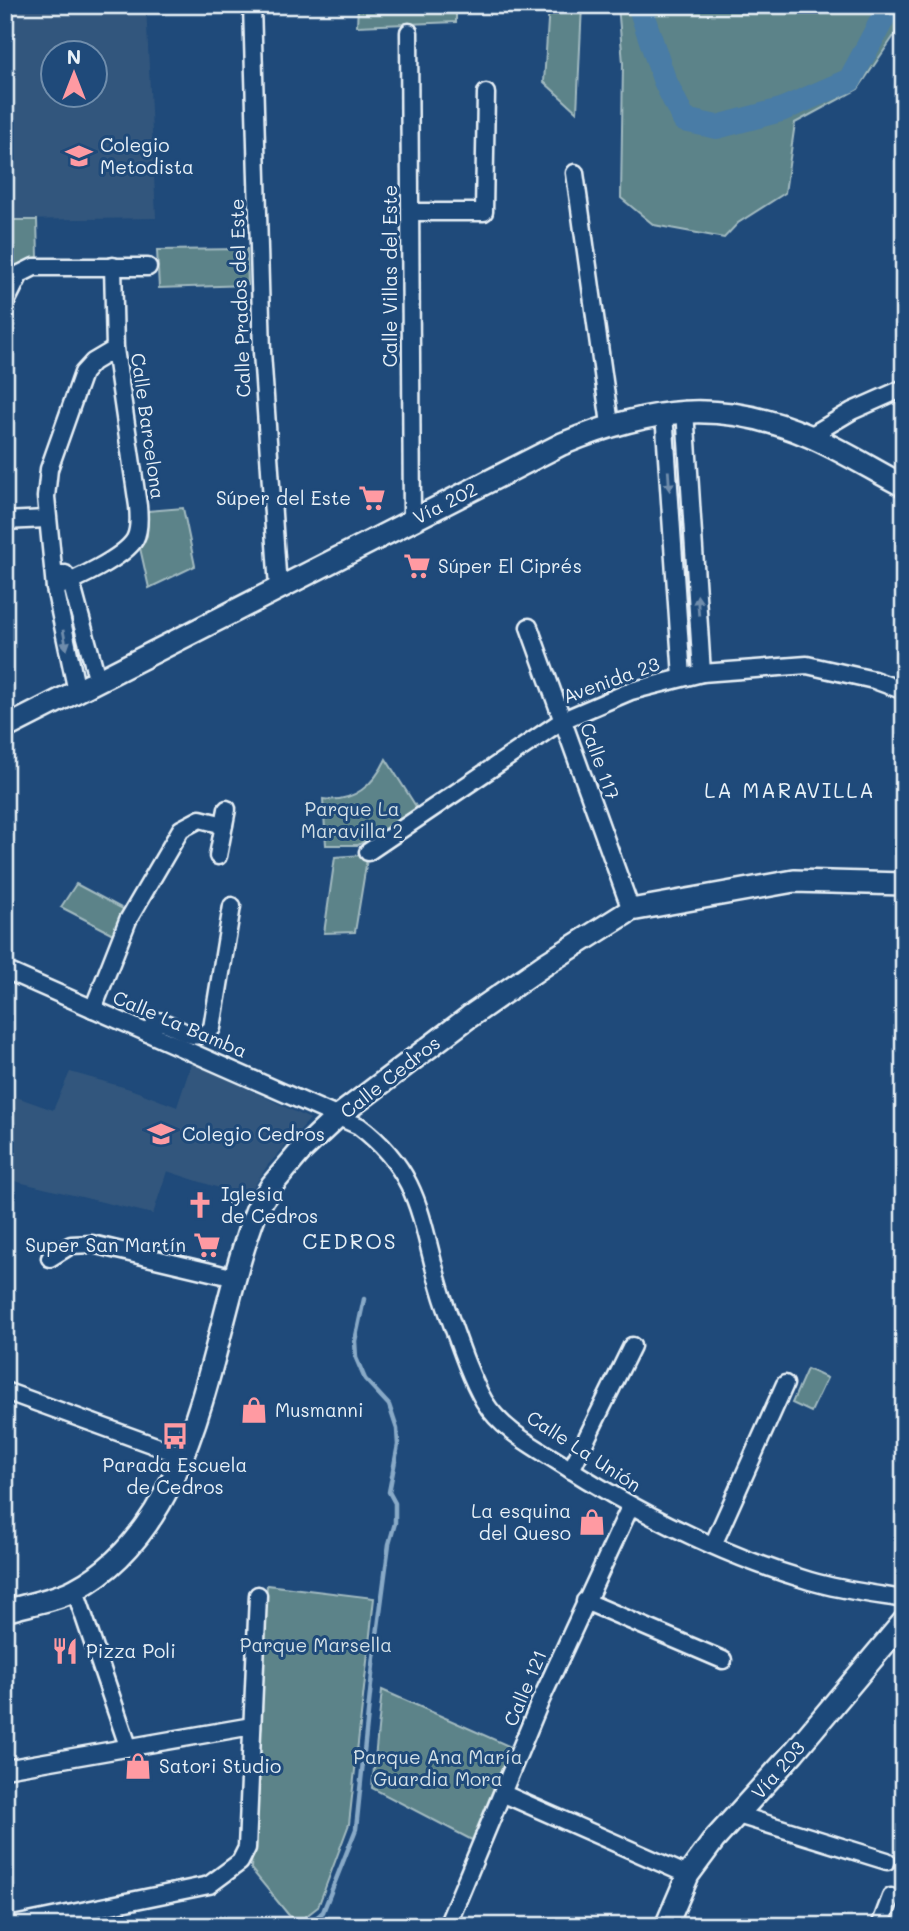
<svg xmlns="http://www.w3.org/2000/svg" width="909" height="1931" viewBox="0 0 909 1931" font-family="Mali,sans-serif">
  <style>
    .built { fill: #33577d; fill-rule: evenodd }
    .green { fill: #5b8389; stroke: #a2bac0; stroke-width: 2 }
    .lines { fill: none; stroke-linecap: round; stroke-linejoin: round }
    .stream { stroke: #89aac7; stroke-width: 4.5 }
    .river { stroke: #497ba6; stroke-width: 24 }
    .street-casing { stroke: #e8f1f8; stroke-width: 21 }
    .secondary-casing { stroke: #e8f1f8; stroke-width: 26 }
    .street { stroke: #1f4a7a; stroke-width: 16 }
    .secondary { stroke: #1f4a7a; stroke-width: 21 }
    .oneway { fill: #6f8dac }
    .labels { text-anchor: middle; stroke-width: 6; stroke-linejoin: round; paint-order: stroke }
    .poi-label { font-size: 19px; fill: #e8f1f8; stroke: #1f4a7a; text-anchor: start }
    .street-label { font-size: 19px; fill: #e8f1f8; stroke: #1f4a7a }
    .park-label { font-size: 19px; fill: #d3e0e7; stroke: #1f4a7a }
    .neighbourhood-label { font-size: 21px; letter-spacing: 2px; fill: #e8f1f8; stroke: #1f4a7a }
  </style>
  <rect width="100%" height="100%" fill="#1f4a7a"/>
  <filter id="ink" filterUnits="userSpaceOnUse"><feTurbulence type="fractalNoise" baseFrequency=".0143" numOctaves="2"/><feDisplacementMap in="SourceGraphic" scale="14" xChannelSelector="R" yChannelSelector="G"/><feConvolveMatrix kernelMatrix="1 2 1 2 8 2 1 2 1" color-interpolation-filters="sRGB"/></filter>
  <g filter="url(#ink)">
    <g class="built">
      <path d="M5,5H146L156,218L5,220ZM52,52H94V94H52Z"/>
      <path d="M192,1062L310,1119L267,1166L247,1197L167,1171L153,1214L10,1180L5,1195V1093L53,1110L70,1072L130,1089L177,1107Z"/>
    </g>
    <g class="green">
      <path d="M358,5H456V22L357,26Z"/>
      <path d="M549,5H582L577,112L544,82Z"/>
      <path d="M618,5H904V21L858,89L795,123L785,193L738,223L724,238L654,225L621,198L623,63Z"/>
      <path d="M5,220H37L38,257L17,267L5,278Z"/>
      <path d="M247,249L248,285L159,288L157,250Z"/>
      <path d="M183,508L195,566L149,588L140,548L147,536L148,511Z"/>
      <path d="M386,759L417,808L358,845H326L323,799C353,803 374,785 386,759Z"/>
      <path d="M363,855L367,859L355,932L324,933L335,857Z"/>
      <path d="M76,884L125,910L115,935L61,907Z"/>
      <path d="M807,1369L827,1378L811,1412L792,1403Z"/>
      <path d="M267,1585L374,1598L349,1824L318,1907L296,1924L251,1869Z"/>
      <path d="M382,1690L511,1747L472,1840L372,1788Z"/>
    </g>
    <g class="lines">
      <path class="stream" d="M307,1926L323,1912L356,1829L373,1665L389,1544L395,1523V1503L389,1492L398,1445L397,1429L389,1405L365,1379L356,1358L355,1341L364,1299"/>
      <path class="river" d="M639,5L664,79L684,120L717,127L781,110L850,80L890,5"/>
      <defs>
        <g id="street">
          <path d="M252,5L262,352L278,588"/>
          <path d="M409,32L412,520"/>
          <path d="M575,173L610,424"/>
          <path d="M411,212H484L486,93"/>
          <path d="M5,304L20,274L34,267H148"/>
          <path d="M685,410L702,673"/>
          <path d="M664,413L682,677"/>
          <path d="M810,436L852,411L904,388"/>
          <path d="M5,521L46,519"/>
          <path d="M65,574L71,582L98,682"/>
          <path d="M55,588C75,580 124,558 135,539C140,529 139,516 138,506L115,349L113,266"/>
          <path d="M529,627L631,910"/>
          <path d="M77,692L55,588L46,497L49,469L83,373L93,362L115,349"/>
          <path d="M368,852L563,720L631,691L702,673L807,665L874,680L904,691"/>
          <path d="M218,856L227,809"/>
          <path d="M5,970L359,1126C428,1178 420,1234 446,1307C457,1337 468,1373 484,1401C500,1428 531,1445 557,1461C635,1511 720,1555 810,1581C840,1590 873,1594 904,1599"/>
          <path d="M93,1009L128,920L181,829L200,819L224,825"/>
          <path d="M148,1033L157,1021C176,1022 193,1048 212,1028L232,906"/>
          <path d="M50,1258L71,1245L92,1244L236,1278"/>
          <path d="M5,1391L181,1455"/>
          <path d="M571,1470L632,1346"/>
          <path d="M713,1545L785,1384"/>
          <path d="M75,1590L128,1746"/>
          <path d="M585,1601L723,1660"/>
          <path d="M5,1769L252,1726"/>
          <path d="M504,1794L688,1875"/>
          <path d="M738,1815L887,1861"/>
          <path d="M9,1926L209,1885L240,1862L247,1848L258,1595"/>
          <path d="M447,1926L540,1702L630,1507"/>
          <path d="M880,1926L891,1897"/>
        </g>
        <g id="secondary">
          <path d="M5,728L562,444C649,408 720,398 809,436C842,450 873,470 904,486"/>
          <path d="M5,1611C28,1604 56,1600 76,1589C202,1522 210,1328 257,1209L272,1185L299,1153L337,1117L469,1017L547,963L631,910L794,881L904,884"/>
          <path d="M666,1926L688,1875L714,1840L793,1753L904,1621"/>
        </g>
      </defs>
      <use href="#street" class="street-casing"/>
      <use href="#secondary" class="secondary-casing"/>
      <use href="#street" class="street"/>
      <use href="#secondary" class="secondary"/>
    </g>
    <defs><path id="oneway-solid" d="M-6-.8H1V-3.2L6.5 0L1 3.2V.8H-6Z" transform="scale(1.75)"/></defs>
    <g class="oneway">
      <use href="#oneway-solid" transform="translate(669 481) rotate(86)"/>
      <use href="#oneway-solid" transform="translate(698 605) rotate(-94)"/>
      <use href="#oneway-solid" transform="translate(65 640) rotate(79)"/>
    </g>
  </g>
  <defs>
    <symbol id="school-bare" viewBox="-9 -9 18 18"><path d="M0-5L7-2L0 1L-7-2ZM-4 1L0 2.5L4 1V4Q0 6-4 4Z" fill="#ff9aa2" stroke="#1f4a7a" stroke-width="2.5" paint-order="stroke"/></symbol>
    <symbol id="supermarket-bare" viewBox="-9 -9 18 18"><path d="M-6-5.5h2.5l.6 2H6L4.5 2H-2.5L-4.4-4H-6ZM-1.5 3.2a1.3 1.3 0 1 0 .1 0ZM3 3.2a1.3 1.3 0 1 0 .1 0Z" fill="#ff9aa2" stroke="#1f4a7a" stroke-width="2.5" paint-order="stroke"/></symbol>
    <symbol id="church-bare" viewBox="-9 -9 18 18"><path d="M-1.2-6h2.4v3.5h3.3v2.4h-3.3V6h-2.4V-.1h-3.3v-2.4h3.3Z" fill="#ff9aa2" stroke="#1f4a7a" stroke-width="2.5" paint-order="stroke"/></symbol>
    <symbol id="shop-bare" viewBox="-9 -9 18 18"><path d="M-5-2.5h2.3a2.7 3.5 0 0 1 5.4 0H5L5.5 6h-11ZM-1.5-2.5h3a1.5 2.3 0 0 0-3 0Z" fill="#ff9aa2" stroke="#1f4a7a" stroke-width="2.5" paint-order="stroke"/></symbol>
    <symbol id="bus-bare" viewBox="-9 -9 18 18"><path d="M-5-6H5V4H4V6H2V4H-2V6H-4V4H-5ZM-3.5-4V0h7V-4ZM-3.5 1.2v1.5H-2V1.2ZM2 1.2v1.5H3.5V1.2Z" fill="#ff9aa2" stroke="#1f4a7a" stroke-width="2.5" paint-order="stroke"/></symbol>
    <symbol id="restaurant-bare" viewBox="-9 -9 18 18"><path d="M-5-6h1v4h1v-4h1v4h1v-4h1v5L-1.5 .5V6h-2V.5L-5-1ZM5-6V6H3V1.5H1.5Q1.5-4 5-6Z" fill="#ff9aa2" stroke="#1f4a7a" stroke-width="2.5" paint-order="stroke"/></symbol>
  </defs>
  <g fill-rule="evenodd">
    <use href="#school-bare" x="60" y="137" width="38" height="38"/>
    <use href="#supermarket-bare" x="353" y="479" width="38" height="38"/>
    <use href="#supermarket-bare" x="398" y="547" width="38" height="38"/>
    <use href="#school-bare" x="142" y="1115" width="38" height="38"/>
    <use href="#church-bare" x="181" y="1186" width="38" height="38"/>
    <use href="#supermarket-bare" x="188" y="1226" width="38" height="38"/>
    <use href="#shop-bare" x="235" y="1391" width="38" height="38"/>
    <use href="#bus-bare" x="156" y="1417" width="38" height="38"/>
    <use href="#shop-bare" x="573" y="1503" width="38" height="38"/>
    <use href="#restaurant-bare" x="46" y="1632" width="38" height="38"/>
    <use href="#shop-bare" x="119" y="1747" width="38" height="38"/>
  </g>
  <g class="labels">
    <g class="poi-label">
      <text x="100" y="152">Colegio<tspan x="100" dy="22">Metodista</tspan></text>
      <text x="351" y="505" text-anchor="end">Súper del Este</text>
      <text x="438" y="573">Súper El Ciprés</text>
      <text x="182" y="1141">Colegio Cedros</text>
      <text x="221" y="1201">Iglesia<tspan x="221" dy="22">de Cedros</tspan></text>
      <text x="186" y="1252" text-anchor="end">Super San Martín</text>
      <text x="275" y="1417">Musmanni</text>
      <text x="175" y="1472" text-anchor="middle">Parada Escuela<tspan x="175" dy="22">de Cedros</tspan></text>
      <text x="571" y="1518" text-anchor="end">La esquina<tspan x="571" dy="22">del Queso</tspan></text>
      <text x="86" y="1658">Pizza Poli</text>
      <text x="159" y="1773">Satori Studio</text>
    </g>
    <g class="street-label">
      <text transform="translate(390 276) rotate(-90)" y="7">Calle Villas del Este</text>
      <text transform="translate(240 298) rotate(-92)" y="7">Calle Prados del Este</text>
      <text transform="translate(148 426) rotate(82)" y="7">Calle Barcelona</text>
      <text transform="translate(445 503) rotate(-27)" y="7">Vía 202</text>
      <text transform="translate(611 680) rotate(-20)" y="7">Avenida 23</text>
      <text transform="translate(600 761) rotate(70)" y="7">Calle 117</text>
      <text transform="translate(180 1024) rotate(23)" y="7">Calle La Bamba</text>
      <text transform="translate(390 1077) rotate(-38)" y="7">Calle Cedros</text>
      <text transform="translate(584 1451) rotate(33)" y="7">Calle La Unión</text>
      <text transform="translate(525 1688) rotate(-67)" y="7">Calle 121</text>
      <text transform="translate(778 1770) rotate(-49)" y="7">Vía 203</text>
    </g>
    <g class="park-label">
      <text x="352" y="816">Parque La<tspan x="352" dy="22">Maravilla 2</tspan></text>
      <text x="316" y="1652">Parque Marsella</text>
      <text x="438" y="1764">Parque Ana María<tspan x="438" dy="22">Guardia Mora</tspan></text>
    </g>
    <g class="neighbourhood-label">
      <text x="790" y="798">LA MARAVILLA</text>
      <text x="350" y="1249">CEDROS</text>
    </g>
  </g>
  <rect width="909" height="1931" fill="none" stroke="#1f4a7a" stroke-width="28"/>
  <rect x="14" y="14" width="881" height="1903" fill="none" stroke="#e8f1f8" stroke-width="2.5" filter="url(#ink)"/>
  <g transform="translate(74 74)"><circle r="33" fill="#1f4a7a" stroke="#6f8dac" stroke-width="2"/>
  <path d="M0-5L12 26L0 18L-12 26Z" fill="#ff9aa2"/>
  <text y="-10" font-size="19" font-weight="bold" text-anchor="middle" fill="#e8f1f8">N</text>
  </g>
</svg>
